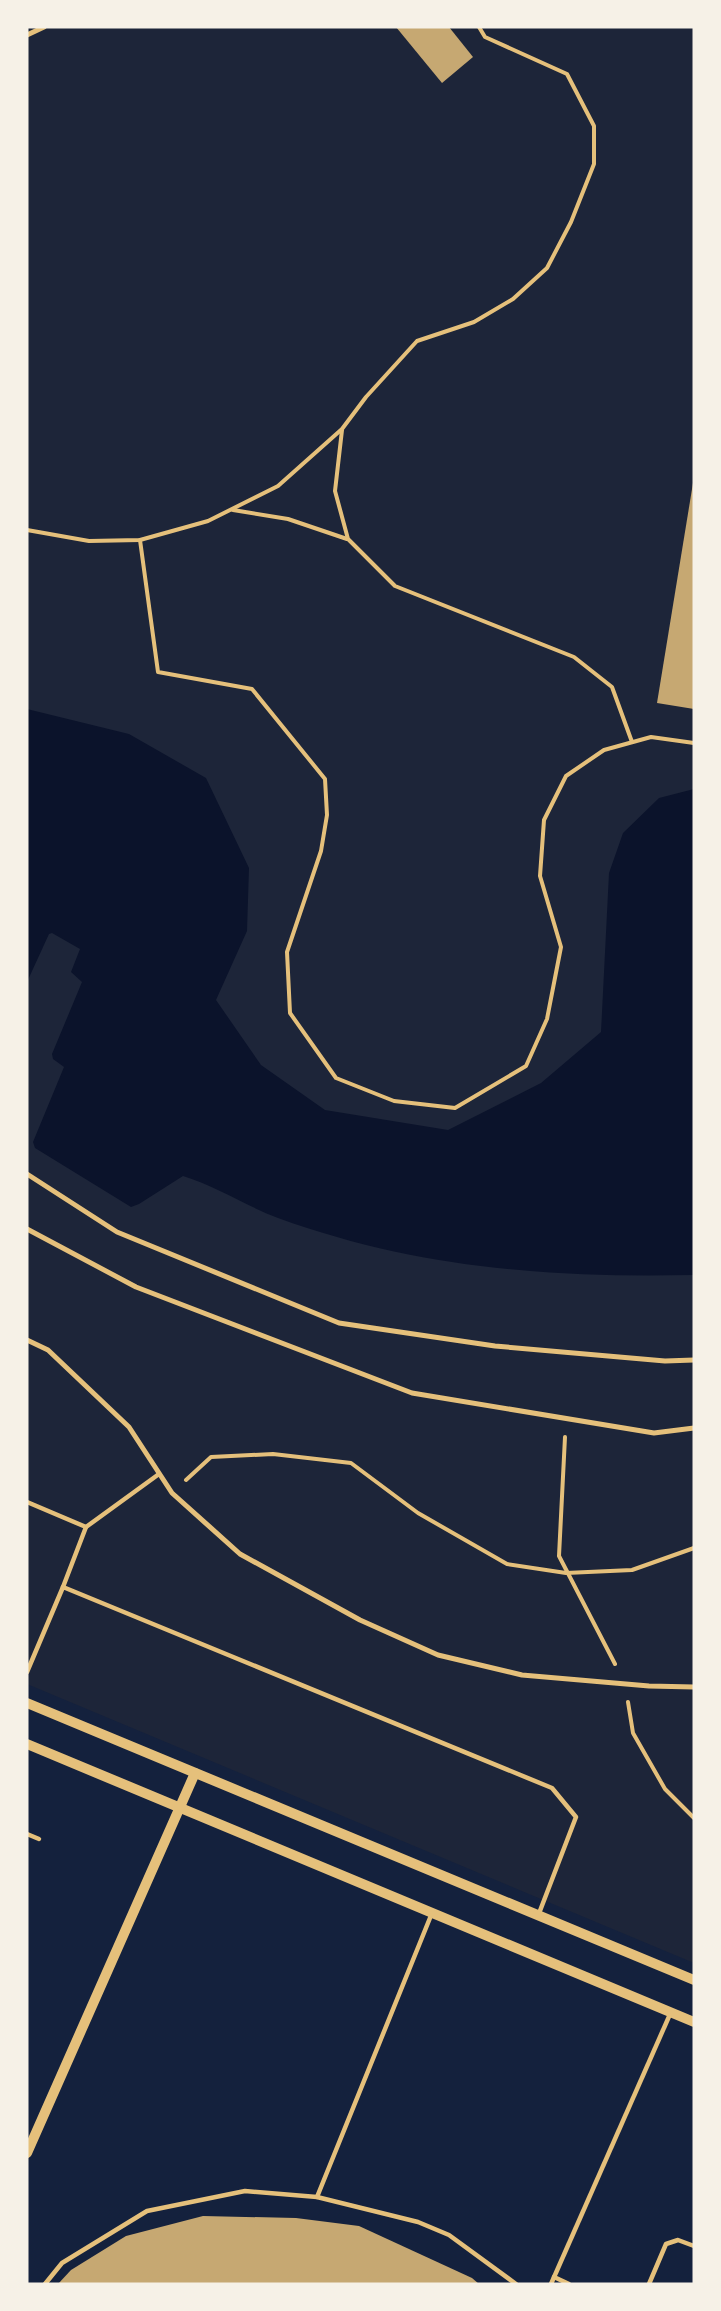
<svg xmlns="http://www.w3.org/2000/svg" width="721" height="2311" viewBox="0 0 721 2311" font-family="'Fira Sans Condensed',sans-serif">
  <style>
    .green { fill: #1d2539 }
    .water { fill: #0b132b }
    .building { fill: #c6a872 }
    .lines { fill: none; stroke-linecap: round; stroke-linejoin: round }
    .path { stroke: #e5c07b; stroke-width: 4 }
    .service { stroke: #e5c07b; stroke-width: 4.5 }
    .pedestrian { stroke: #e5c07b; stroke-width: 5 }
    .tertiary { stroke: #e5c07b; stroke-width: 10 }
  </style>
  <rect width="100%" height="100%" fill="#14213d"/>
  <path class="green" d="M27,27H694V1963L27,1684Z"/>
  <path class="water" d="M27,709L129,734L206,778L249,868L247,931L216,1000L261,1065L325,1110L448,1130L541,1083L601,1032L609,873L623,833L659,798L694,789V1275C549,1278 416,1268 278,1218C246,1206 216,1186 183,1176L139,1204L131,1207L35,1148L33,1142L64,1067L53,1059L52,1054L82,982L71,972L80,949L52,933L49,934L27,982Z"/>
  <g class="building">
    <path d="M396,27H449L473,57L442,83Z"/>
    <path d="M693,483H694V709L657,703Z"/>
    <path d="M203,2216L296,2218L359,2226L472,2278L479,2284H58L71,2270L126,2236Z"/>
  </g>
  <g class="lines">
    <g class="path">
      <path d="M342,430L335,491L348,539L395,586L574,657L612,687L632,742"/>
      <path d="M233,510L288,519L347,539"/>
      <path d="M27,530L89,541L140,540L208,521L278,486L342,429L366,397L417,341L474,322L513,299L547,268L571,222L594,164V126L567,74L485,37L479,27"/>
      <path d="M140,540L158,672L252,689L325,779L327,815L321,851L287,952L290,1013L336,1078L394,1101L455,1108L526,1066L547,1019L561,947L540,876L544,820L566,776L604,750L651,737L694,743"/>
      <path d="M565,1437L559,1556L615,1664"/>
      <path d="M186,1480L211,1457L273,1454L351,1463L418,1513L507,1564L566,1573L632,1570L694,1548"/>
      <path d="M628,1702L633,1733L665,1789L694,1818"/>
    </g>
    <g class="service">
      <path d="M27,1502L86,1527L63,1587"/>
      <path d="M86,1527L159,1474"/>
      <path d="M27,1672L63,1587L552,1788L576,1817L538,1916"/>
      <path d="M27,1834L39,1839"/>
      <path d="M317,2197L432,1913"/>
      <path d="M554,2277L569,2284"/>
      <path d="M45,2284L62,2263L147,2211L245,2191L317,2197L418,2222L449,2235L516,2284"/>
      <path d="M551,2284L671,2012"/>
      <path d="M649,2284L666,2244L678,2240L694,2246"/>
    </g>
    <g class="pedestrian">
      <path d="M27,35L44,27"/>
      <path d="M27,1174L117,1232L339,1323L495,1346L665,1361L694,1360"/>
      <path d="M27,1229L136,1287L412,1393L654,1433L694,1428"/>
      <path d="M27,1340L48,1350L129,1427L172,1493L240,1554L360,1620L438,1655L522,1675L649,1686L694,1687"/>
    </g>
    <g class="tertiary">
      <path d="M27,1703L694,1980"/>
      <path d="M27,1744L694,2022"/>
      <path d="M27,2153L195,1773"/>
    </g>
  </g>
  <rect width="721" height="2311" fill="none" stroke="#f6f1e7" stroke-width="57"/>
</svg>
